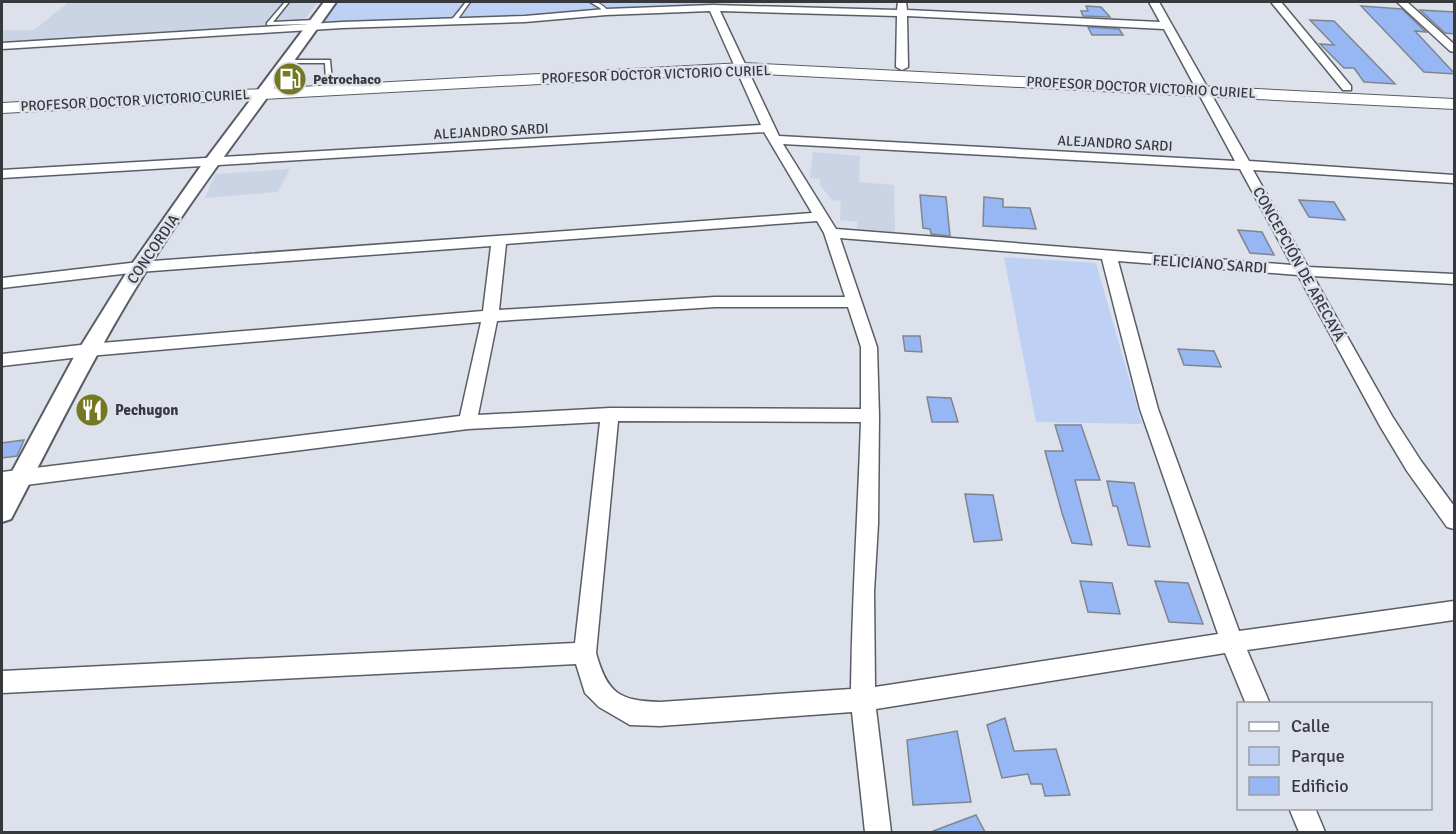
<svg xmlns="http://www.w3.org/2000/svg" width="1456" height="834" viewBox="0 0 1456 834" font-family="Signika,sans-serif">
  <style>
    .built { fill: #cbd4e4 }
    .green { fill: #bed1f4 }
    .building { fill: #96b7f4; stroke: #80858d; stroke-width: 1.5 }
    .lines { fill: none; stroke-linecap: round; stroke-linejoin: round }
    .service-casing { stroke: #595e66; stroke-width: 3 }
    .minor-casing { stroke: #595e66; stroke-width: 3 }
    .tertiary-casing { stroke: #595e66; stroke-width: 4 }
    .secondary-casing { stroke: #595e66; stroke-width: 2 }
    .service { fill: #fff; fill-rule: evenodd }
    .minor { fill: #fff; fill-rule: evenodd }
    .tertiary { fill: #fff; fill-rule: evenodd }
    .secondary { fill: #fff; fill-rule: evenodd }
    .labels { text-anchor: middle; stroke-width: 5; stroke-linejoin: round; paint-order: stroke }
    .far-street-label { font-size: 14px; fill: #36383c; stroke: #dce1eb }
    .far-poi-label { font-size: 14px; font-weight: bold; fill: #36383c; stroke: #dce1eb; text-anchor: start }
    .street-label { font-size: 15px; fill: #36383c; stroke: #dce1eb }
    .poi-label { font-size: 15px; font-weight: bold; fill: #36383c; stroke: #dce1eb; text-anchor: start }
  </style>
  <rect width="100%" height="100%" fill="#dce1eb"/>
  <g class="built">
    <path d="M69,2H318L297,29L2,44V30H34Z"/>
    <path d="M813,152L860,156L859,182L894,185L895,232L857,229V222L840,220L841,201L832,200L820,185V179L810,178Z"/>
    <path d="M290,169L278,192L205,198L215,174Z"/>
  </g>
  <g class="green">
    <path d="M335,2H717L714,8L310,29Z"/>
    <path d="M1004,257L1096,263L1142,424L1036,422Z"/>
  </g>
  <g class="building">
    <path d="M1086,6L1101,7L1110,17L1083,16L1081,11H1088Z"/>
    <path d="M1361,6L1402,9L1426,32L1415,31L1455,74L1424,72Z"/>
    <path d="M1420,10L1455,12V34L1445,33Z"/>
    <path d="M1310,20L1334,21L1395,84L1364,82L1354,68H1344L1320,44L1334,45Z"/>
    <path d="M1088,27L1119,29L1123,35H1092Z"/>
    <path d="M920,195L946,197L950,236L931,234L930,229L923,228Z"/>
    <path d="M984,197L1003,199V207L1030,208L1036,229L983,226Z"/>
    <path d="M1299,200L1334,202L1345,220L1309,217Z"/>
    <path d="M1238,230L1262,232L1274,255L1250,253Z"/>
    <path d="M903,336H920L922,352L905,351Z"/>
    <path d="M1178,349L1214,351L1221,367L1184,365Z"/>
    <path d="M927,397L951,398L958,422H932Z"/>
    <path d="M1055,425H1081L1100,480H1075L1092,545L1072,543L1062,513L1045,451H1063Z"/>
    <path d="M24,440L17,456L2,458V443Z"/>
    <path d="M1107,481L1134,483L1150,547L1128,545L1117,506H1113Z"/>
    <path d="M965,494L993,495L1002,540L974,542Z"/>
    <path d="M1080,581L1112,583L1120,614L1088,612Z"/>
    <path d="M1155,581L1188,583L1203,624L1169,622Z"/>
    <path d="M1005,718L1014,751L1056,749L1070,795L1045,796L1042,784H1031L1028,774L1002,778L987,725Z"/>
    <path d="M957,731L971,802L913,805L907,740Z"/>
    <path d="M976,815L985,832H933V831Z"/>
  </g>
  <g class="lines">
    <defs>
      <g id="service">
        <path d="M285,2H289L273,22L315,20L318,22L315,24L267,25V23Z"/>
        <path d="M466,2H470L455,23H451L450,22Z"/>
        <path d="M590,2C598,1 604,6 609,12L604,13L600,8Z"/>
        <path d="M284,60H330L332,82L329,84L326,82L325,63H286L284,62Z"/>
      </g>
      <g id="minor">
        <path d="M898,2H906L907,10L1160,22L1149,2H1159L1249,161L1454,175V183L1253,170L1308,267L1454,274V284L1313,276L1392,416L1421,461L1454,506V529L1447,527L1407,471L1380,426L1298,275L1118,261L1158,409L1239,631L1454,601V620L1247,650L1270,704H1246L1225,653L876,709L891,832H865L852,712L660,726L630,725L599,707L585,693L576,664L2,693V671L575,643L600,422L468,429L2,488V472L460,416L481,322L89,356L2,366V354L89,344L483,311L491,246L139,272L2,288V278L139,262L812,213L764,132L2,178V170L761,125L710,11L606,15L525,22L342,28L2,49V43L342,22L525,16L606,9L713,5L897,10ZM720,11L897,16L896,67L902,70L908,67L907,16L1164,29L1235,161L779,136ZM783,144L1240,169L1292,265L836,229ZM817,221L824,233L845,297H715L499,310L506,244ZM840,238L1102,259L1140,409L1218,634L875,687L874,592L878,524L879,416L877,347ZM715,307H848L861,347V409L610,408L478,415L497,321ZM618,421L861,422C858,512 852,600 851,689L660,702C619,701 607,693 596,653Z"/>
        <path d="M1271,2H1281L1351,86V90H1343Z"/>
        <path d="M1397,2H1407L1454,44V52L1450,51Z"/>
        <path d="M1289,808H1315L1325,832H1299Z"/>
      </g>
      <path id="tertiary" d="M324,2H336C274,91 206,176 148,268C97,349 55,435 11,519L2,522V490L74,357L130,267L203,163Z"/>
      <path id="secondary" d="M743,63L1454,99V109L743,73L2,113V103Z"/>
    </defs>
    <use href="#service" class="service-casing"/>
    <use href="#minor" class="minor-casing"/>
    <use href="#tertiary" class="tertiary-casing"/>
    <use href="#secondary" class="secondary-casing"/>
    <use href="#service" class="service"/>
    <use href="#minor" class="minor"/>
    <use href="#tertiary" class="tertiary"/>
    <use href="#secondary" class="secondary"/>
  </g>
  <defs>
    <symbol id="fuel-disc" viewBox="-11 -11 22 22"><circle r="9.5" fill="#747921" stroke="#dce1eb"/><path d="M-5.5-6h7V0h2V4h1.3V-2.5L3-4.5l.8-.8L6-3V5H2.5V1h-1V6h-7ZM-4.2-4.7v3.2H.2V-4.7Z" fill="#fff"/></symbol>
    <symbol id="restaurant-disc" viewBox="-11 -11 22 22"><circle r="9.5" fill="#747921" stroke="#dce1eb"/><path d="M-5-6h1v4h1v-4h1v4h1v-4h1v5L-1.5 .5V6h-2V.5L-5-1ZM5-6V6H3V1.5H1.5Q1.5-4 5-6Z" fill="#fff"/></symbol>
  </defs>
  <g fill-rule="evenodd">
    <use href="#fuel-disc" x="271" y="60" width="38" height="38"/>
    <use href="#restaurant-disc" x="73" y="391" width="38" height="38"/>
  </g>
  <g class="labels">
    <g class="far-street-label">
      <text transform="translate(656 74) rotate(-2)" y="5">PROFESOR DOCTOR VICTORIO CURIEL</text>
      <text transform="translate(1141 87) rotate(3)" y="5">PROFESOR DOCTOR VICTORIO CURIEL</text>
      <text transform="translate(135 100) rotate(-3)" y="5">PROFESOR DOCTOR VICTORIO CURIEL</text>
      <text transform="translate(491 131) rotate(-3)" y="5">ALEJANDRO SARDI</text>
      <text transform="translate(1115 143) rotate(3)" y="5">ALEJANDRO SARDI</text>
    </g>
    <g class="far-poi-label">
      <text x="313" y="84">Petrochaco</text>
    </g>
    <g class="street-label">
      <text transform="translate(153 249) rotate(-56)" y="5">CONCORDIA</text>
      <text transform="translate(1210 264) rotate(4)" y="5">FELICIANO SARDI</text>
      <text transform="translate(1299 264) rotate(61)" y="5">CONCEPCIÓN DE ARECAYÁ</text>
    </g>
    <g class="poi-label">
      <text x="115" y="415">Pechugon</text>
    </g>
  </g>
  <rect width="1456" height="834" fill="none" stroke="#36383c" stroke-width="6"/>
  <rect x="1237" y="702" width="195" height="108" fill="#dce1eb" stroke="#9a9da5" stroke-width="1.5"/>
  <rect x="1249" y="722" width="30" height="9" fill="#ffffff" stroke="#9a9da5" stroke-width="1.5"/>
  <text x="1291" y="732" font-size="18" fill="#36383c">Calle</text>
  <rect x="1249" y="747" width="30" height="18" fill="#bed1f4" stroke="#9a9da5" stroke-width="1.5"/>
  <text x="1291" y="762" font-size="18" fill="#36383c">Parque</text>
  <rect x="1249" y="777" width="30" height="18" fill="#96b7f4" stroke="#9a9da5" stroke-width="1.5"/>
  <text x="1291" y="792" font-size="18" fill="#36383c">Edificio</text>
</svg>
